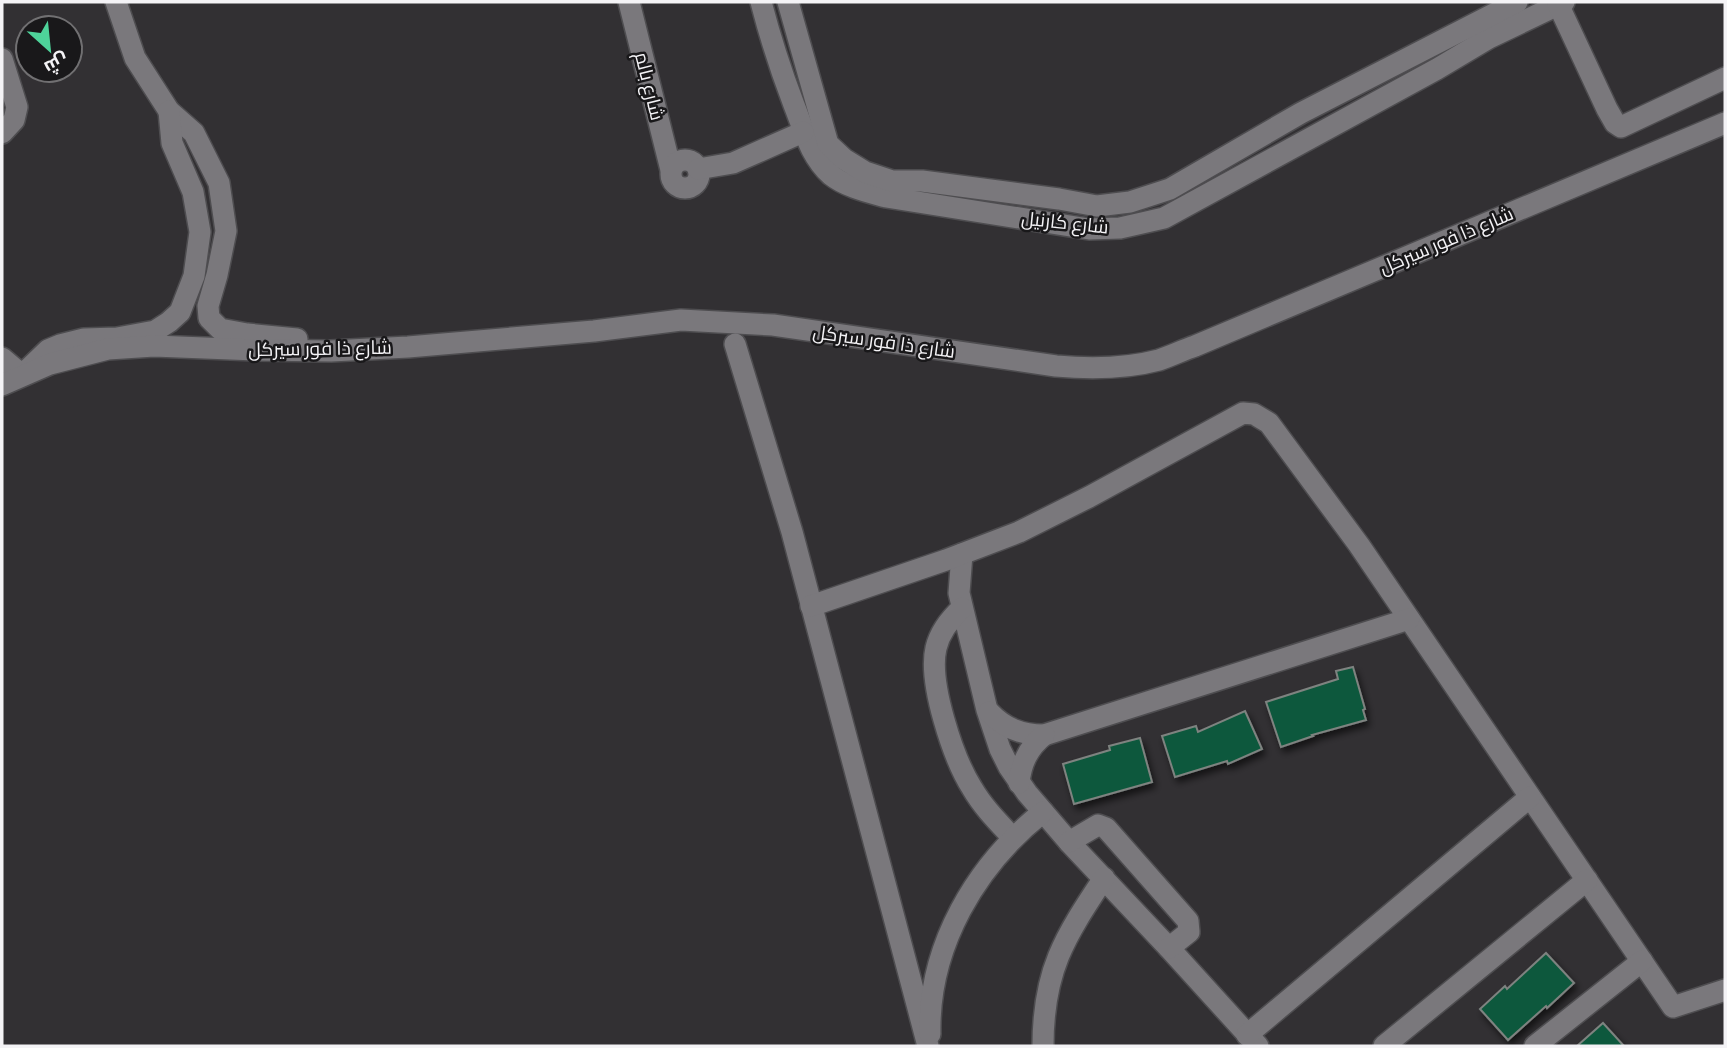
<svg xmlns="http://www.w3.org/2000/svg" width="1727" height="1048" viewBox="0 0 1727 1048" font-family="Cabin,Cairo,sans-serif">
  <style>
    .building { fill: #0e593c; stroke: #7e8380; stroke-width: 2; filter: url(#shadow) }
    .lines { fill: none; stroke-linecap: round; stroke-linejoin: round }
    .minor-casing { stroke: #4e4d50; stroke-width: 24 }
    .minor { stroke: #7a787c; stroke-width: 21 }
    .labels { text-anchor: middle; stroke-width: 5; stroke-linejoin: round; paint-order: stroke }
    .street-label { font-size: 19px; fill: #f4f3f6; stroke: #19181a }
  </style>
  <defs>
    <filter id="shadow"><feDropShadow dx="3" dy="5" stdDeviation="3.5" flood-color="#0009"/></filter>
  </defs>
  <rect width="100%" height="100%" fill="#323033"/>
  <g class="building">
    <path d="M1353,667L1365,709L1363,710L1366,720L1312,735L1313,736L1281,747L1266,702L1338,679L1336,671Z"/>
    <path d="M1245,711L1262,749L1228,764L1227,761L1175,777L1162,736L1196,726L1198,732Z"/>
    <path d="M1140,738L1152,782L1074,804L1063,764L1110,750L1109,746Z"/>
    <path d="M1546,953L1574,983L1547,1008L1546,1006L1508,1040L1480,1009L1505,986L1507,989Z"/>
    <path d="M1603,1023L1624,1046H1577Z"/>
  </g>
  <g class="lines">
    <defs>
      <g id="minor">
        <path d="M116,2L135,58L169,111L194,133L219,183L226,231L217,275L208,306L209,318L220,329L247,334L297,339"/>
        <path d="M629,2L671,170"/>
        <path d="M761,2C770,37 781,71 794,105C804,130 810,156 831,175C846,187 868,192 886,197L1089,229L1120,228L1164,218L1437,69L1489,38L1564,2"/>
        <path d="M788,2L828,144L844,159L865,172L892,181H922L1059,199L1097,206L1130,202L1170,189L1301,113L1517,2"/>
        <path d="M1558,4L1607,109L1615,123L1621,127L1725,78"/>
        <path d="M2,59L17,107L14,120L2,133"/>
        <circle cx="685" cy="174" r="14"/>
        <path d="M698,169L733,163L803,132"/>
        <path d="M735,344L792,532L928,1046"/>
        <path d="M2,358L22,375L48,350L60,345L84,339L117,338L155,331L169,322L180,312L194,276L200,232L193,192L172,143L169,111"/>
        <path d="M2,385L50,364L108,349L154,346L256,350L331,351L408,347L594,331L681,320L773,325L1056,366C1090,369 1125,369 1159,360C1171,356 1183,350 1195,346L1725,123"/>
        <path d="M962,554L959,593L987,710L1000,749L1009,767L1027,793L1069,842L1169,948L1258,1046"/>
        <path d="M811,606L946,560L1019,532L1089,497L1243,413L1254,414L1269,423L1359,545L1673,1007L1725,990"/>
        <path d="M962,608C950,619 940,631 936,648C928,682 953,758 972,788C983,807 998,822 1013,838"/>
        <path d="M989,712C1004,728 1021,735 1044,735L1409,619"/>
        <path d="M1019,783C1021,763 1028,748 1044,735"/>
        <path d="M1069,842L1098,825L1106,828L1188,921L1189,932L1169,948"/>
        <path d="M930,1034C928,946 976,865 1043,812"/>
        <path d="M1247,1035L1530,797"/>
        <path d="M1043,1046C1043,971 1064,938 1104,878"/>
        <path d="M1384,1046L1587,880"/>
        <path d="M1535,1046L1642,961"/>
      </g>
    </defs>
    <use href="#minor" class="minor-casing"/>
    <use href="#minor" class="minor"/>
  </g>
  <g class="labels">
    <g class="street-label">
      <text transform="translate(650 86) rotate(76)" y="7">شارع بالم</text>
      <text transform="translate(1065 222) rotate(6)" y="7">شارع كارنيل</text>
      <text transform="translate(1446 240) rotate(-23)" y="7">شارع ذا فور سيركل</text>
      <text transform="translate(884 341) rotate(8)" y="7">شارع ذا فور سيركل</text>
      <text transform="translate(320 348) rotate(-1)" y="7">شارع ذا فور سيركل</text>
    </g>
  </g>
  <rect width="1727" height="1048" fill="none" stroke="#f4f3f6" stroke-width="7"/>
  <g transform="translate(49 49) rotate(153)"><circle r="33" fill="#19181a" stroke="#717072" stroke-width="2"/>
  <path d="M0-5L12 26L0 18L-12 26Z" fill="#4ed39a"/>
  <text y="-10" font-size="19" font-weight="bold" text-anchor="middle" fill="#f4f3f6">ش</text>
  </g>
</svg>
